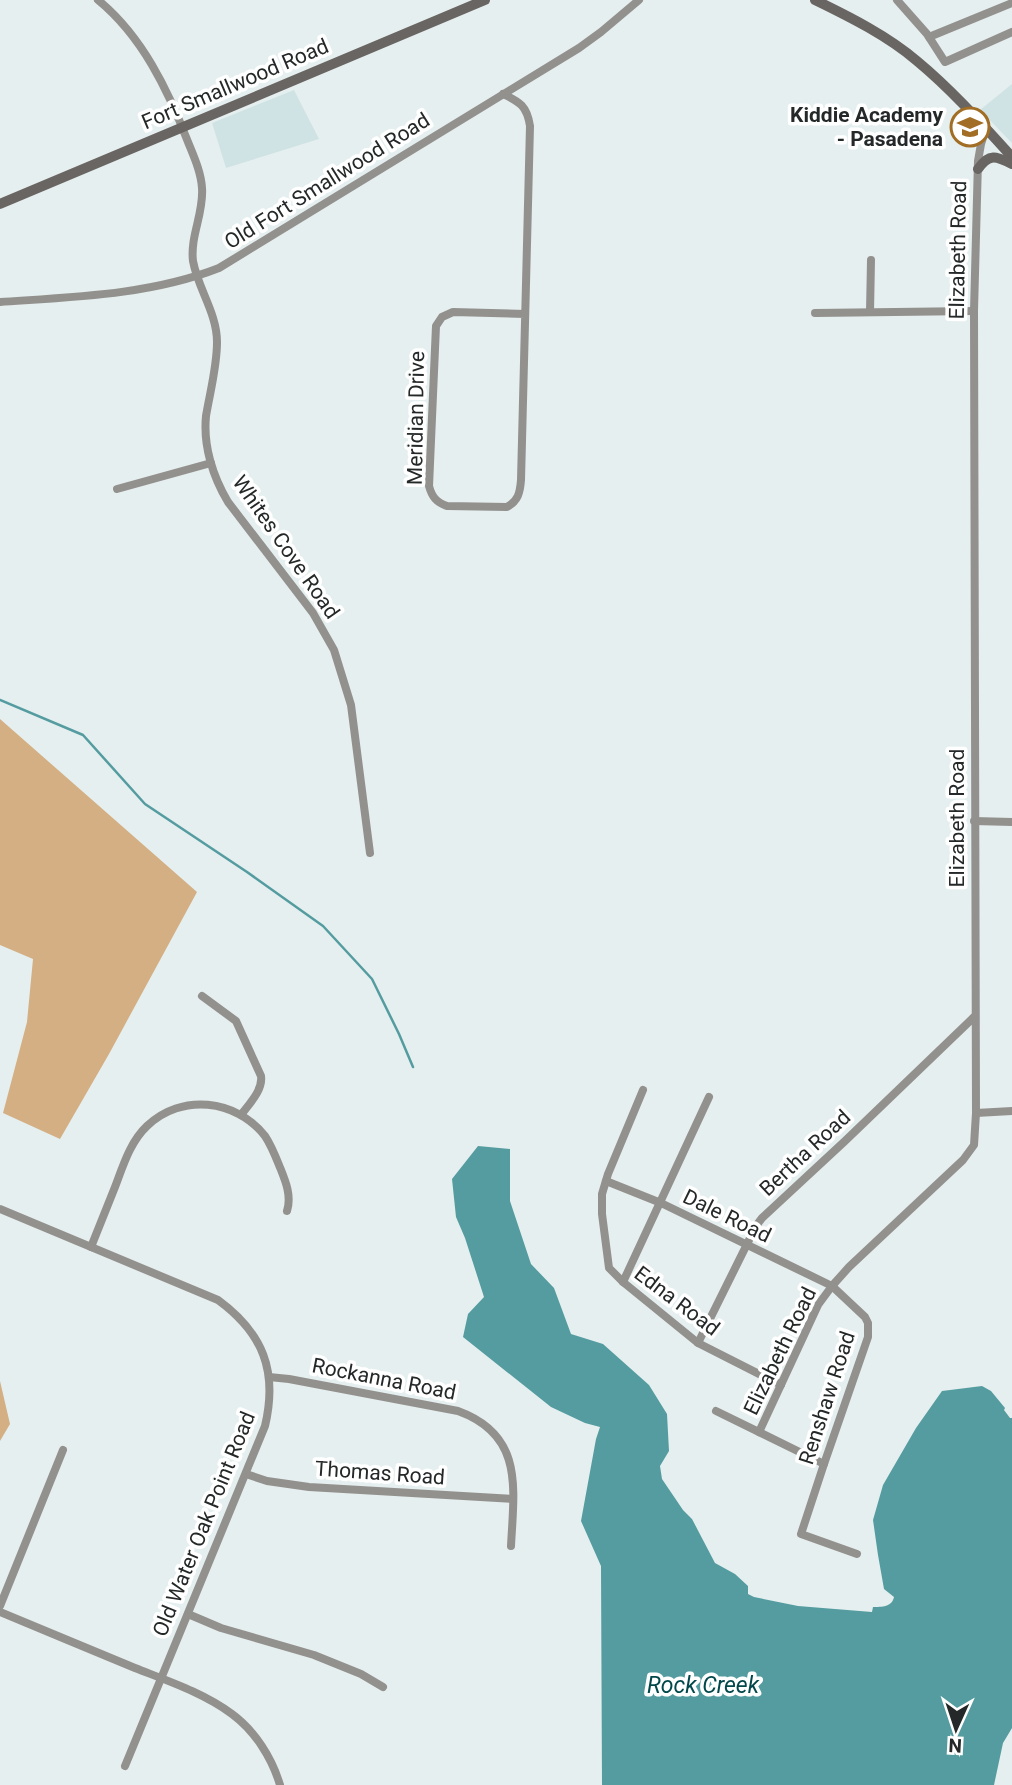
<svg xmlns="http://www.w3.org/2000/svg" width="1012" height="1785" viewBox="0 0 1012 1785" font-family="Roboto,sans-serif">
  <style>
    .built { fill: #d0e3e4 }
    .forest { fill: #d4af83 }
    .water { fill: #549ca0 }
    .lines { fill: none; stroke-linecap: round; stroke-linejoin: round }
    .stream { stroke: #549ca0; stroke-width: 2.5 }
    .street { stroke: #93918e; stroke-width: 8 }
    .secondary { stroke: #696562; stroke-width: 10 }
    .labels { text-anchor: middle; stroke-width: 7; stroke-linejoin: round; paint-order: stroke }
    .street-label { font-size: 21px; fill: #242828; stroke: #fff }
    .poi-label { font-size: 21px; font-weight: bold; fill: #242828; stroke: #fff; text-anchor: end }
    .water-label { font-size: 23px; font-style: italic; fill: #02484b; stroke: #fff }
  </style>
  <rect width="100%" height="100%" fill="#e5efef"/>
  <g class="built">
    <path d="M1012,84V143L980,110Z"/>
    <path d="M294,90L319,139L226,168L212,123Z"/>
  </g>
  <g class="forest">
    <path d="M0,719L197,892L109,1054L60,1139L3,1113L27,1022L33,959L0,945Z"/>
    <path d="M0,1381L10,1424L0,1441Z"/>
  </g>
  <path class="water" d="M478,1146L510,1149V1201L531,1264L554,1288L571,1334L603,1344L649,1385L667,1414L669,1451L660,1466L662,1479L683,1510L692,1519L715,1563L735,1574L748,1586V1594L754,1597L798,1606L872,1612L873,1607C882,1607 892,1607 894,1597L884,1589L878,1555L873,1520L883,1485L916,1428L942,1391L982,1386L991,1391L1005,1408L1004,1410L1010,1418H1012V1728L1003,1743L994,1785H602L601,1566L581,1521L596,1439L600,1427L585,1423L551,1407L463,1337L468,1314L484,1297L465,1238L456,1217L452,1179Z"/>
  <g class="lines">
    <path class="stream" d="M0,700L83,735L145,804L247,872L323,926L372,979L399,1034L413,1067"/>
    <g class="street">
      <path d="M98,0C142,36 168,90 188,142C194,157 201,172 202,188C204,213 190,236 193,261C198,289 217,313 217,342C217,367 210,392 206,416C203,446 213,477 228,502L313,613L334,650L351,705L370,853"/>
      <path d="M897,0L927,34L945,62L1012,32"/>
      <path d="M929,37L1012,3"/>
      <path d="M503,94C520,102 527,106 530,126L521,480C520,493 518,501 507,507L447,506C436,502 432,497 429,486L436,326L442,317L453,312L525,314"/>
      <path d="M0,302C73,297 150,295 219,268L579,48L601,32L639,0"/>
      <path d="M870,312L871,260"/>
      <path d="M815,313L974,311"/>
      <path d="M117,489L211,463"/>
      <path d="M974,821L1012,822"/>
      <path d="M202,996L236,1021L261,1076C263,1090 250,1103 241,1115"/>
      <path d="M643,1090L608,1174L602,1194V1214L609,1268L623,1282L698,1343L781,1385"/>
      <path d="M976,1113L1012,1111"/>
      <path d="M606,1181L661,1203L832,1286L865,1317L868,1323V1337L824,1464L801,1534L857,1554"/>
      <path d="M0,1209L218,1300C263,1333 278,1371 265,1426L125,1766"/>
      <path d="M91,1247C99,1227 107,1207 115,1187C123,1166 130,1142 147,1126C181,1093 236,1099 265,1136C271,1145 275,1155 279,1165C285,1180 292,1195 287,1211"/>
      <path d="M623,1282L709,1097"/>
      <path d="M698,1343L756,1226L762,1218L845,1141L974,1017"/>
      <path d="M269,1377L289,1379L458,1411C524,1435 514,1488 511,1546"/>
      <path d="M716,1411L824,1464"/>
      <path d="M759,1432L818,1305L832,1286L849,1267L963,1160L974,1145L976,1113L974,311L978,161L981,144L986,128"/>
      <path d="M246,1474L267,1481L309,1487L513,1499"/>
      <path d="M0,1606L63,1450"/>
      <path d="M0,1612C45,1631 90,1649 135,1668C168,1681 204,1693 232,1714C255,1731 272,1758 280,1785"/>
      <path d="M188,1614L221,1628L314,1655L361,1674L383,1687"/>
    </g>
    <g class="secondary">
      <path d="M815,0C850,17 888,36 917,61C952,90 982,124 1012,157"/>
      <path d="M978,169C989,153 996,156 1012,164"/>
      <path d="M0,204L485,0"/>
    </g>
  </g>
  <defs>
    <symbol id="school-ring" viewBox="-11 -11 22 22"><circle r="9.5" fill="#fff" stroke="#a26e26" stroke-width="1.5"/><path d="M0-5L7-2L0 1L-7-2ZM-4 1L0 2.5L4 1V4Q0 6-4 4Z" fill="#a26e26"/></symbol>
  </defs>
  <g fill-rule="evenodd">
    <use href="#school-ring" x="948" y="105" width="44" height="44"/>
  </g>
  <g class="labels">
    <g class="street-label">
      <text transform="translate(235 84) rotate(-23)" y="7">Fort Smallwood Road</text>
      <text transform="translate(327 181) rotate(-32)" y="7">Old Fort Smallwood Road</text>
      <text transform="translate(958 250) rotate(-89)" y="7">Elizabeth Road</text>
      <text transform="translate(416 418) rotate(-89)" y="7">Meridian Drive</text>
      <text transform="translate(286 547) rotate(55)" y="7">Whites Cove Road</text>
      <text transform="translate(957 818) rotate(-90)" y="7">Elizabeth Road</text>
      <text transform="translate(805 1153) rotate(-43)" y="7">Bertha Road</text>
      <text transform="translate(727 1216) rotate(26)" y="7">Dale Road</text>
      <text transform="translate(677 1301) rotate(37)" y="7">Edna Road</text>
      <text transform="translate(780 1351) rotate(-64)" y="7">Elizabeth Road</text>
      <text transform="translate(384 1379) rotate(11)" y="7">Rockanna Road</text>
      <text transform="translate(827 1398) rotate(-72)" y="7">Renshaw Road</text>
      <text transform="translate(380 1473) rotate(4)" y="7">Thomas Road</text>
      <text transform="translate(204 1524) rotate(-68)" y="7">Old Water Oak Point Road</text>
    </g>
    <g class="poi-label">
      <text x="943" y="122">Kiddie Academy<tspan x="943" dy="24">- Pasadena</tspan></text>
    </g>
    <g class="water-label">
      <text x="703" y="1693">Rock Creek</text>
    </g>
  </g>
  <g transform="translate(956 1729) rotate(183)" stroke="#ffffff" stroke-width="5" paint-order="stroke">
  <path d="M0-5L12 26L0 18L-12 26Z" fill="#242828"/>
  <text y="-10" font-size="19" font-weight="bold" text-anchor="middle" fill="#242828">N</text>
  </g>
</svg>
